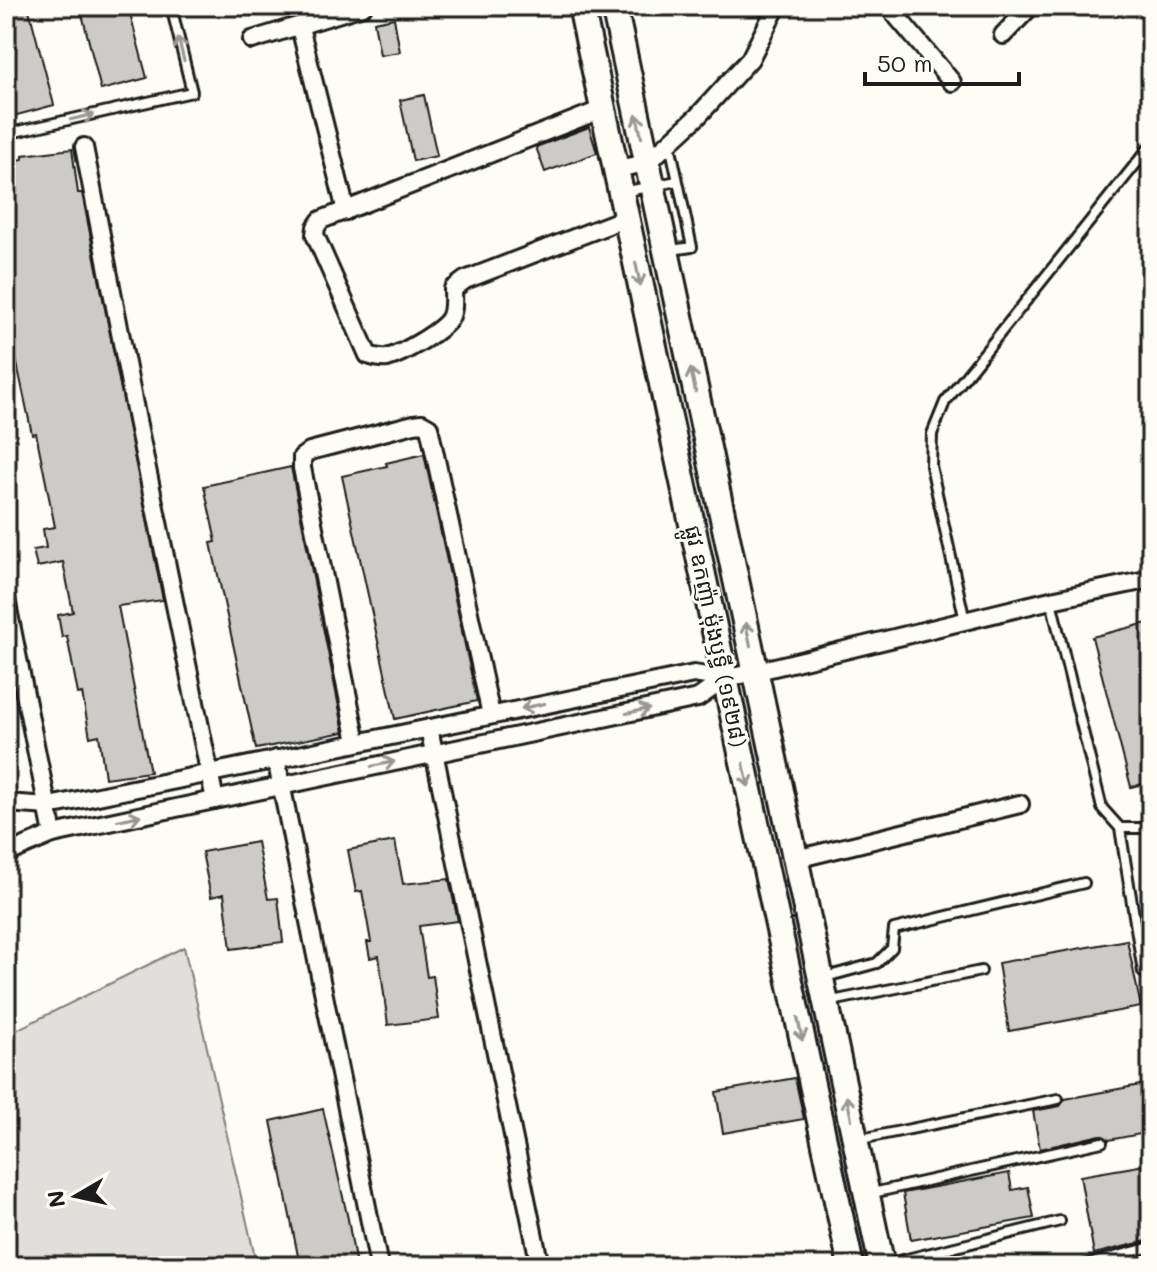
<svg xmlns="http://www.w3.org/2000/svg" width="1157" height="1272" viewBox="0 0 1157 1272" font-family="Mali,'Noto Sans Khmer',sans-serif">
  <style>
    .green { fill: #e0dfdb; stroke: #7e7e7c; stroke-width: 2 }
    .building { fill: #cccbc8; stroke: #1c1c1c; stroke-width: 2 }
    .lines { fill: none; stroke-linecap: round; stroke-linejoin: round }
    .lane-casing { stroke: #1c1c1c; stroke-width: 14 }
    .street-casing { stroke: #1c1c1c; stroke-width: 22 }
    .secondary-casing { stroke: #1c1c1c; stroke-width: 30 }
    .lane { stroke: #fdfcf7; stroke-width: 8 }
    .street { stroke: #fdfcf7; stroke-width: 16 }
    .secondary { stroke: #fdfcf7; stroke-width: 24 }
    .oneway { stroke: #989794 }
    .labels { text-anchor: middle; stroke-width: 6; stroke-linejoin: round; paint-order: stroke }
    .street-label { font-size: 22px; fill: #1c1c1c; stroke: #fdfcf7 }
  </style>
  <rect width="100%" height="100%" fill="#fdfcf7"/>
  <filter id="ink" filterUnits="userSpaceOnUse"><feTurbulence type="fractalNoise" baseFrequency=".0125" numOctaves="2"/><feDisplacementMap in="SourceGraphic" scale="16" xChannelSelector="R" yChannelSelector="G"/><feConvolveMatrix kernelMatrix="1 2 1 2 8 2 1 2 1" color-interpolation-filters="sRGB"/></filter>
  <g filter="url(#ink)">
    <path class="green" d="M184,947L257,1266H6V1035Z"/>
    <g class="building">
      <path d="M6,6H28L54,105L6,118Z"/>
      <path d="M80,6H128L147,78L101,90Z"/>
      <path d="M394,18L400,52L380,55L374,22Z"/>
      <path d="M424,95L437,156L413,161L400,100Z"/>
      <path d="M589,127L597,153L545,172L536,147Z"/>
      <path d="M72,149L78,193H82L163,600L118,606L150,772L105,778L99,735L90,737L82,693L78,694L67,636L62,637L58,615L73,612L63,562L37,567L33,550L46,548L43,529L55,527L36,433L32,434L6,312V162L23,159V155Z"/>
      <path d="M424,454L477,701L395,719L342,476L387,466L386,463Z"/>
      <path d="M291,467L344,732L256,749L211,543L216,542L204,486Z"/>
      <path d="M1151,622V782L1131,787L1092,637Z"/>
      <path d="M395,841L403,884L449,879L458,921L419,926L427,977L433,976L439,1019L388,1025L379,956L370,958L367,942H371L362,891L356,892L348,850Z"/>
      <path d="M257,842L268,899L278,898L283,942L231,949L224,894L211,897L202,852Z"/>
      <path d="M1127,940L1141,1007L1009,1031L998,963Z"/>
      <path d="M795,1078L804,1119L723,1133L716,1092Z"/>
      <path d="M1151,1083V1132L1109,1140L1100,1135L1040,1149L1033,1111L1060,1106L1065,1099Z"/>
      <path d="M323,1109L348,1219L356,1266H300L271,1121Z"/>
      <path d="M1151,1164V1240L1094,1254L1080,1176Z"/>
      <path d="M1009,1173L1012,1190L1028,1187L1034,1218L911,1240L903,1193Z"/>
    </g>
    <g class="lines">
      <defs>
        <g id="lane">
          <path d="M6,134L192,92L171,6"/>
          <path d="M670,144L692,247L671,250"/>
          <path d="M623,192L677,181"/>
          <path d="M1051,601L1102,808L1120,828H1151"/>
          <path d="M965,621L931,466L932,434L945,402L1151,145"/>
          <path d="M1120,828L1143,972"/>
          <path d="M822,978L877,963L892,948L894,929L1084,883"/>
          <path d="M827,1002L981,971"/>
          <path d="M856,1140L1058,1099"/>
          <path d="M868,1194L1102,1142"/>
          <path d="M883,1265L1060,1221"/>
          <path d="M1081,1266L1151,1247"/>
        </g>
        <g id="street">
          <path d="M888,6L952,82"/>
          <path d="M300,27L346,211"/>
          <path d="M1003,35L1031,6"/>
          <path d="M252,40L363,6"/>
          <path d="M603,109L321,220L316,227L315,235L368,355C375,357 380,359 387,358C402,354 438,333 448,321C455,313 453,298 453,289L465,280L626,218"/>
          <path d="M84,147L137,420L215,800"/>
          <path d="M616,169L647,163L698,116L750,59L777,6"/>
          <path d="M6,599L53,834"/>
          <path d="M429,728L540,1266"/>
          <path d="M357,742L302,468V457L310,451L414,424L422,423L429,427L491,715"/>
          <path d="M276,759L379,1266"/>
          <path d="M6,803L49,806L694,674L725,679"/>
          <path d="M6,854L53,834L698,698L725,679L1051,600L1151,579"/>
          <path d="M796,859L1020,804"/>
        </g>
        <g id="secondary">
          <path d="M581,6L851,1266"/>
          <path d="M614,6L882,1266"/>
        </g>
      </defs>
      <use href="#lane" class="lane-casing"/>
      <use href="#street" class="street-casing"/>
      <use href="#secondary" class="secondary-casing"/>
      <use href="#lane" class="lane"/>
      <use href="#street" class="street"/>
      <use href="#secondary" class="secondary"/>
    </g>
    <defs><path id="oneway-shaft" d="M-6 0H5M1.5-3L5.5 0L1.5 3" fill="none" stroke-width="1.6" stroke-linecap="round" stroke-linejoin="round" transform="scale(2)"/></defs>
    <g class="oneway">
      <use href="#oneway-shaft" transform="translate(181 49) rotate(-104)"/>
      <use href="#oneway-shaft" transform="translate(82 117) rotate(-13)"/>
      <use href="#oneway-shaft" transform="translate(639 126) rotate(-102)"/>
      <use href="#oneway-shaft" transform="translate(638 274) rotate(78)"/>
      <use href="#oneway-shaft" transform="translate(693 380) rotate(-102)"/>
      <use href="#oneway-shaft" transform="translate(748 634) rotate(-102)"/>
      <use href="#oneway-shaft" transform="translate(533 706) rotate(168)"/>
      <use href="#oneway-shaft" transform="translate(638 711) rotate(-12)"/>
      <use href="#oneway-shaft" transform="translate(383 764) rotate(-12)"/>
      <use href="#oneway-shaft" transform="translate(746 775) rotate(78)"/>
      <use href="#oneway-shaft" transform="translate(129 818) rotate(-12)"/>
      <use href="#oneway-shaft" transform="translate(800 1029) rotate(78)"/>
      <use href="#oneway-shaft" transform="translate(849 1108) rotate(-102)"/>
    </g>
  </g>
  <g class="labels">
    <g class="street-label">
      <text transform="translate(716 636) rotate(78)" y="8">ផ្លូវ ឧកញ៉ា ម៉ុងឫទ្ធី (១៩២៨)</text>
    </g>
  </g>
  <rect width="1157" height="1272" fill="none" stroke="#fdfcf7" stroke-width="32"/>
  <rect x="16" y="16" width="1125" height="1240" fill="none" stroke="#1c1c1c" stroke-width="3" filter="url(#ink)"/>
  <g transform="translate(76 1196) rotate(261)" stroke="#fdfcf7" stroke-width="6" paint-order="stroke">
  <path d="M0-6L14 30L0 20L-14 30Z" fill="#1c1c1c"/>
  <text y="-12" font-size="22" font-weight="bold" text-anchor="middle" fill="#1c1c1c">N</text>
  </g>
  <path d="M865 72v12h154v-12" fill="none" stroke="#1c1c1c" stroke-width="4"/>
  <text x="877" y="72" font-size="24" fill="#1c1c1c" stroke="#fdfcf7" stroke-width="6" paint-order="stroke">50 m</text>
</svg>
